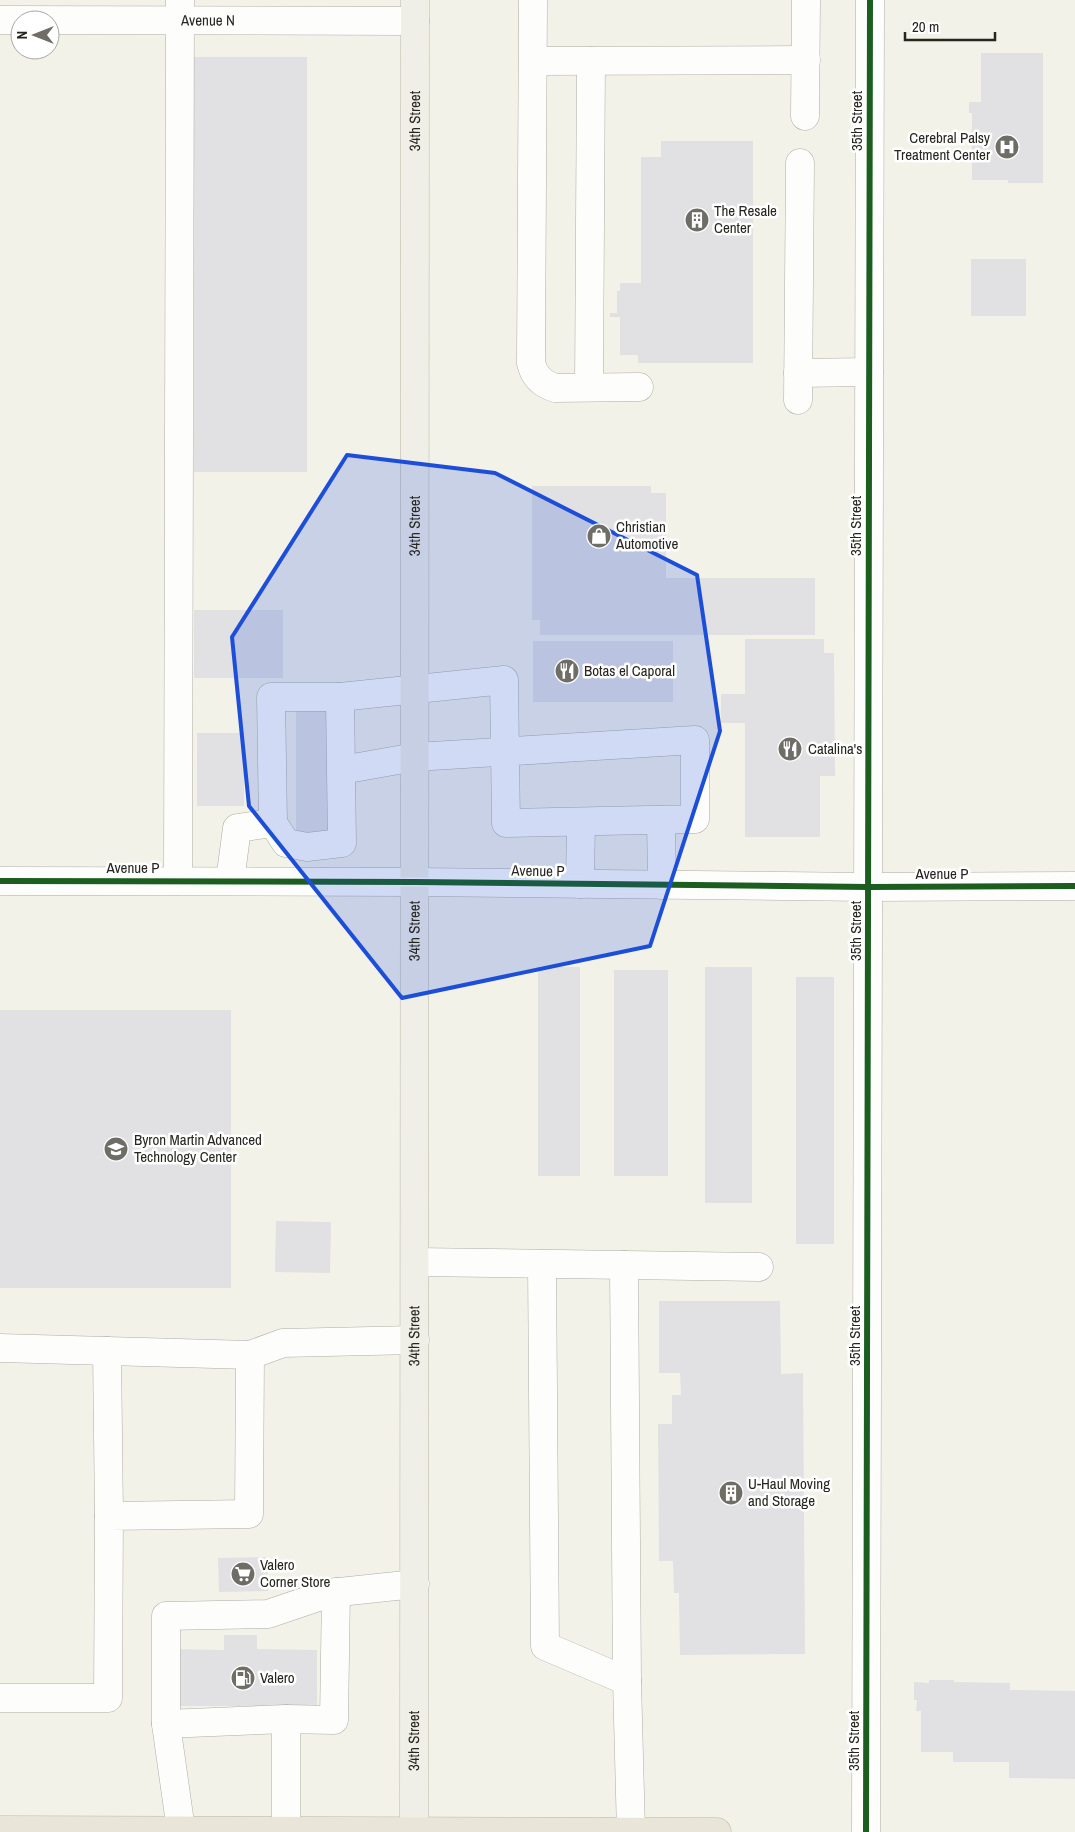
<svg xmlns="http://www.w3.org/2000/svg" width="1075" height="1832" viewBox="0 0 1075 1832" font-family="'Archivo Narrow',sans-serif">
  <style>
    .building { fill: #e1e0e3 }
    .lines { fill: none; stroke-linecap: round; stroke-linejoin: round }
    .minor-casing { stroke: #aeada6; stroke-width: 29 }
    .major-casing { stroke: #bab7a6; stroke-width: 29 }
    .highway-casing { stroke: #bab7a6; stroke-width: 29 }
    .minor { stroke: #fdfdfc; stroke-width: 28 }
    .major { stroke: #f0efe7; stroke-width: 28 }
    .highway { stroke: #e9e6d9; stroke-width: 28 }
    .cycleway-casing { stroke: #fff; stroke-width: 9 }
    .cycleway { stroke: #1b5e20; stroke-width: 6 }
    .marked { fill: #1d4ed8; fill-opacity: 0.2; stroke: #1d4ed8; stroke-width: 4; stroke-linejoin: round }
    .labels { text-anchor: middle; stroke-width: 5; stroke-linejoin: round; paint-order: stroke }
    .street-label { font-size: 15px; fill: #26251f; stroke: #fff }
    .poi-label { font-size: 15px; fill: #26251f; stroke: #fff; text-anchor: start }
  </style>
  <rect width="100%" height="100%" fill="#f3f2e9"/>
  <g class="building">
    <path d="M981,53H1043V183H1008V180H972V113H969V102H981Z"/>
    <rect x="194" y="57" width="113" height="415"/>
    <path d="M661,141H753V363H638V355H620V317H610V313H617V291H620V283H641V157H661Z"/>
    <rect x="971" y="259" width="55" height="57"/>
    <path d="M532,486H651V493H666V578H815V635H540V620H532Z"/>
    <rect x="194" y="610" width="89" height="68"/>
    <path d="M745,639H824V653H834L835,776H820V837H745V723H721V694H745Z"/>
    <rect x="533" y="641" width="140" height="61"/>
    <rect x="296" y="710" width="35" height="128"/>
    <rect x="197" y="733" width="47" height="73"/>
    <rect x="538" y="967" width="42" height="209"/>
    <rect x="705" y="967" width="47" height="236"/>
    <rect x="614" y="970" width="54" height="206"/>
    <rect x="796" y="977" width="38" height="267"/>
    <rect x="0" y="1010" width="231" height="278"/>
    <path d="M276,1221L331,1222L330,1273L275,1272Z"/>
    <path d="M659,1301H780L781,1374L803,1373L805,1654L680,1655L679,1593H674L673,1561H659L658,1424H672V1395H681L680,1373H659Z"/>
    <path d="M267,1557L268,1591L219,1592L218,1558Z"/>
    <path d="M224,1635H257V1649L317,1650V1706H168V1649L224,1650Z"/>
    <path d="M929,1680H954V1682L1010,1683V1690L1075,1691V1779L1009,1778V1762H953V1752H921V1711H916L917,1700H914V1682L929,1683Z"/>
  </g>
  <g class="lines">
    <defs>
      <g id="minor">
        <path d="M533,0L531,363C534,376 542,384 555,388L639,387"/>
        <path id="s1" d="M0,20L415,21"/>
        <path d="M533,61L806,60"/>
        <path d="M805,116L806,0"/>
        <path d="M798,373L869,372"/>
        <path d="M589,387L591,61"/>
        <path d="M798,400L800,163"/>
        <path d="M661,820L662,885"/>
        <path d="M273,823L286,843L307,847L342,843L340,697"/>
        <path d="M0,881L415,882L868,887L1075,886"/>
        <path d="M178,881L180,0"/>
        <path d="M230,881L237,828L273,823L271,697H340L504,680L506,823L695,819V740L415,757L342,770"/>
        <path d="M580,884L581,822"/>
        <path d="M416,1262L759,1267"/>
        <path d="M542,1264L545,1646L627,1681"/>
        <path d="M624,1265L627,1681L631,1832"/>
        <path d="M0,1348L250,1355L283,1343L415,1340"/>
        <path d="M107,1351L109,1516"/>
        <path d="M0,1698H108L109,1516L249,1514L250,1355"/>
        <path d="M166,1724L286,1719"/>
        <path d="M181,1830L166,1724V1616L268,1614L330,1593L415,1584"/>
        <path d="M286,1831V1719L334,1720L336,1592"/>
        <path d="M866,1832L870,0"/>
      </g>
      <g id="major">
        <path id="s2" d="M414,1832L415,0"/>
      </g>
      <path id="highway" d="M0,1830L717,1832"/>
    </defs>
    <use href="#minor" class="minor-casing"/>
    <use href="#major" class="major-casing"/>
    <use href="#highway" class="highway-casing"/>
    <use href="#minor" class="minor"/>
    <use href="#major" class="major"/>
    <use href="#highway" class="highway"/>
    <defs>
      <g id="cycleway">
        <path d="M0,881L415,882L868,887L1075,886"/>
        <path d="M866,1832L870,0"/>
      </g>
    </defs>
    <use href="#cycleway" class="cycleway-casing"/>
    <use href="#cycleway" class="cycleway"/>
  </g>
  <path class="marked" d="M347,455L495,473L697,575L720,731L650,946L402,998L249,806L232,637Z"/>
  <defs>
    <symbol id="hospital-disc" viewBox="-11 -11 22 22"><circle r="9.5" fill="#6e6d66" stroke="#fff"/><path d="M-5-5h3v3.5h4V-5h3V5h-3V1.5h-4V5h-3Z" fill="#fff"/></symbol>
    <symbol id="building-disc" viewBox="-11 -11 22 22"><circle r="9.5" fill="#6e6d66" stroke="#fff"/><path d="M-4-6H4V6H1V3H-1V6H-4ZM-2.5-4.3h1.7v1.8h-1.7ZM.8-4.3h1.7v1.8H.8ZM-2.5-1h1.7V.8h-1.7ZM.8-1h1.7V.8H.8Z" fill="#fff"/></symbol>
    <symbol id="shop-disc" viewBox="-11 -11 22 22"><circle r="9.5" fill="#6e6d66" stroke="#fff"/><path d="M-5-2.5h2.3a2.7 3.5 0 0 1 5.4 0H5L5.5 6h-11ZM-1.5-2.5h3a1.5 2.3 0 0 0-3 0Z" fill="#fff"/></symbol>
    <symbol id="restaurant-disc" viewBox="-11 -11 22 22"><circle r="9.5" fill="#6e6d66" stroke="#fff"/><path d="M-5-6h1v4h1v-4h1v4h1v-4h1v5L-1.5 .5V6h-2V.5L-5-1ZM5-6V6H3V1.5H1.5Q1.5-4 5-6Z" fill="#fff"/></symbol>
    <symbol id="university-disc" viewBox="-11 -11 22 22"><circle r="9.5" fill="#6e6d66" stroke="#fff"/><path d="M0-5L7-2L0 1L-7-2ZM-4 1L0 2.5L4 1V4Q0 6-4 4Z" fill="#fff"/></symbol>
    <symbol id="supermarket-disc" viewBox="-11 -11 22 22"><circle r="9.5" fill="#6e6d66" stroke="#fff"/><path d="M-6-5.5h2.5l.6 2H6L4.5 2H-2.5L-4.4-4H-6ZM-1.5 3.2a1.3 1.3 0 1 0 .1 0ZM3 3.2a1.3 1.3 0 1 0 .1 0Z" fill="#fff"/></symbol>
    <symbol id="fuel-disc" viewBox="-11 -11 22 22"><circle r="9.5" fill="#6e6d66" stroke="#fff"/><path d="M-5.5-6h7V0h2V4h1.3V-2.5L3-4.5l.8-.8L6-3V5H2.5V1h-1V6h-7ZM-4.2-4.7v3.2H.2V-4.7Z" fill="#fff"/></symbol>
  </defs>
  <g fill-rule="evenodd">
    <use href="#hospital-disc" x="993" y="133" width="28" height="28"/>
    <use href="#building-disc" x="683" y="206" width="28" height="28"/>
    <use href="#shop-disc" x="585" y="522" width="28" height="28"/>
    <use href="#restaurant-disc" x="553" y="657" width="28" height="28"/>
    <use href="#restaurant-disc" x="776" y="735" width="28" height="28"/>
    <use href="#university-disc" x="102" y="1135" width="28" height="28"/>
    <use href="#building-disc" x="717" y="1479" width="28" height="28"/>
    <use href="#supermarket-disc" x="229" y="1560" width="28" height="28"/>
    <use href="#fuel-disc" x="229" y="1664" width="28" height="28"/>
  </g>
  <g class="labels">
    <g class="street-label">
      <text dy="5" stroke="none"><textPath href="#s1" startOffset="208">Avenue N</textPath></text>
      <text dy="5" stroke="none"><textPath href="#s2" startOffset="1711">34th Street</textPath></text>
      <text transform="translate(857 121) rotate(-90)" y="5">35th Street</text>
      <text dy="5" stroke="none"><textPath href="#s2" startOffset="1306">34th Street</textPath></text>
      <text transform="translate(856 526) rotate(-90)" y="5">35th Street</text>
      <text x="133" y="873">Avenue P</text>
      <text transform="translate(538 871) rotate(1)" y="5">Avenue P</text>
      <text x="942" y="879">Avenue P</text>
      <text dy="5" stroke="none"><textPath href="#s2" startOffset="901">34th Street</textPath></text>
      <text transform="translate(856 931) rotate(-90)" y="5">35th Street</text>
      <text dy="5" stroke="none"><textPath href="#s2" startOffset="496">34th Street</textPath></text>
      <text transform="translate(855 1336) rotate(-90)" y="5">35th Street</text>
      <text dy="5" stroke="none"><textPath href="#s2" startOffset="91">34th Street</textPath></text>
      <text transform="translate(854 1741) rotate(-90)" y="5">35th Street</text>
    </g>
    <g class="poi-label">
      <text x="990" y="143" text-anchor="end">Cerebral Palsy<tspan x="990" dy="17">Treatment Center</tspan></text>
      <text x="714" y="216">The Resale<tspan x="714" dy="17">Center</tspan></text>
      <text x="616" y="532">Christian<tspan x="616" dy="17">Automotive</tspan></text>
      <text x="584" y="676">Botas el Caporal</text>
      <text x="808" y="754">Catalina's</text>
      <text x="134" y="1145">Byron Martin Advanced<tspan x="134" dy="17">Technology Center</tspan></text>
      <text x="748" y="1489">U-Haul Moving<tspan x="748" dy="17">and Storage</tspan></text>
      <text x="260" y="1570">Valero<tspan x="260" dy="17">Corner Store</tspan></text>
      <text x="260" y="1683">Valero</text>
    </g>
  </g>
  <g transform="translate(35 35) rotate(270)"><circle r="24" fill="#ffffff" stroke="#a8a8a5"/>
  <path d="M0-4L9 19L0 12L-9 19Z" fill="#6e6d66"/>
  <text y="-8" font-size="14" font-weight="bold" text-anchor="middle" fill="#26251f">N</text>
  </g>
  <path d="M905 32v8h90v-8" fill="none" stroke="#26251f" stroke-width="2.5"/>
  <text x="912" y="32" font-size="15" fill="#26251f" stroke="#ffffff" stroke-width="4" paint-order="stroke">20 m</text>
</svg>
